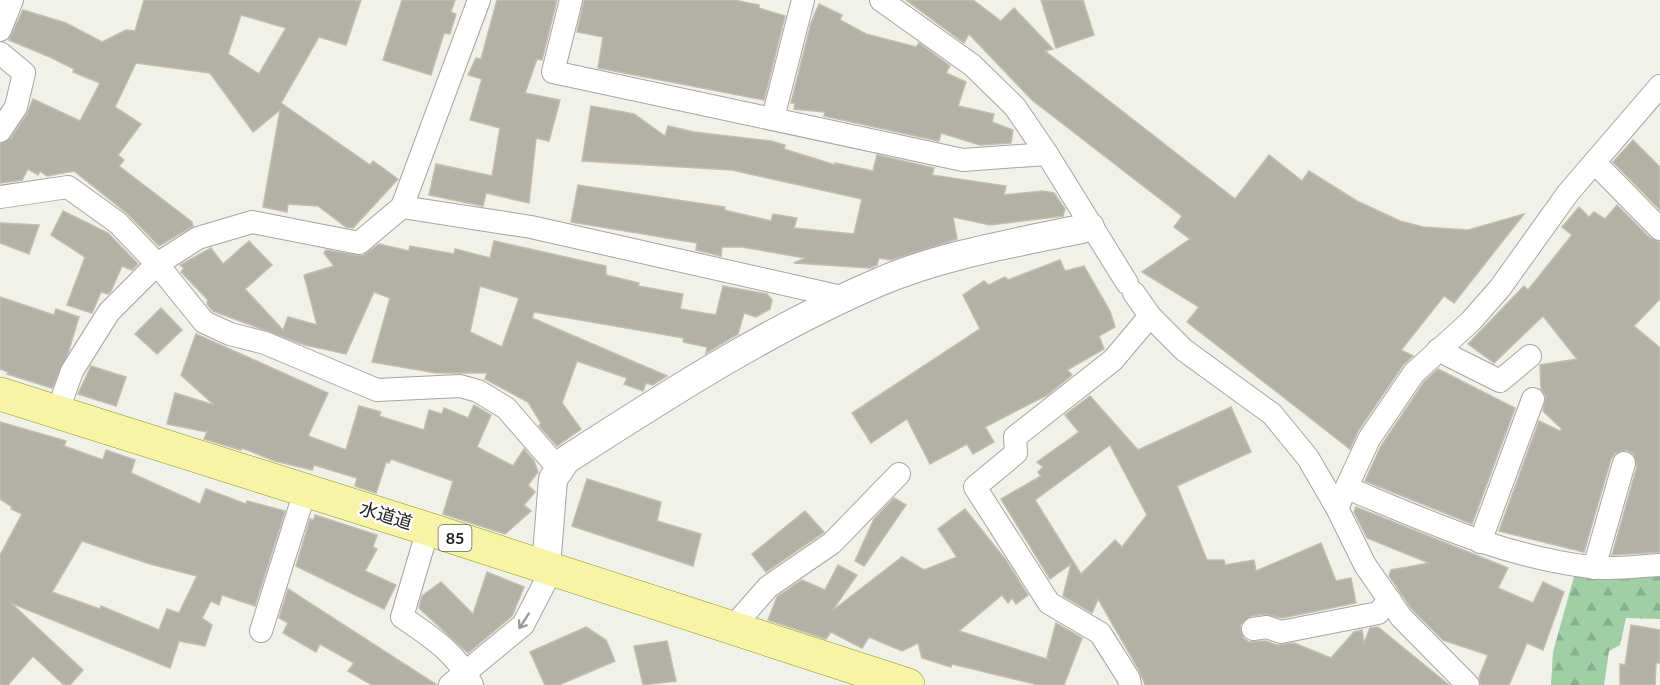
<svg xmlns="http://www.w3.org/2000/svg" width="1660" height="685" viewBox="0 0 1660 685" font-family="Lato,'Noto Sans JP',sans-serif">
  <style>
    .forest { fill: url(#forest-firs) }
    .building { fill: #b3b1a7; stroke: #c2beab; stroke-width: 1.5; fill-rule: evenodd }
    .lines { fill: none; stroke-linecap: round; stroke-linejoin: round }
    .minor-casing { stroke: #a5a5a5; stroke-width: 24 }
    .tertiary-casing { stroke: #a5a5a5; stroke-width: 30 }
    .primary-casing { stroke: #8c9509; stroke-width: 34 }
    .minor { stroke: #fff; stroke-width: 22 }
    .tertiary { stroke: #fff; stroke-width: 28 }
    .primary { stroke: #f7f4a7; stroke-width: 33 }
    .oneway { stroke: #9b9b9b }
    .labels { text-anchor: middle; stroke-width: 5; stroke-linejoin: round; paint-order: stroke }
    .shield { fill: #fff; stroke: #646464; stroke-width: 1.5 }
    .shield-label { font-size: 16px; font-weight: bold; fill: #212121 }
    .street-label { font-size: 18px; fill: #212121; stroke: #fff }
  </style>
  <defs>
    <pattern id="forest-firs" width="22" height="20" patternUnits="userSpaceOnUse" patternTransform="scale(1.5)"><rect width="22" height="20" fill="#a0cea5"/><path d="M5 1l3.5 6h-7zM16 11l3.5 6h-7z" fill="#8ab18e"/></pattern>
  </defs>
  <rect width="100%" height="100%" fill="#f0f1e8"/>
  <path class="forest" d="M1575,573H1660V619L1626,618L1620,645L1609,651L1604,685H1551L1553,652Z"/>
  <g class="building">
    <path d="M144,0H361L346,45L319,37L281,103L370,165L373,161L398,179L353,228L346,227L318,206L288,204L287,212L263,207L280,110L253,132L210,73L136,63L115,107L141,124L118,155L124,160L119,166L192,222L193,226L159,246L128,214L74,171L47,176L40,171L38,175L28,169L22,180L0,183V144L11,138L27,114L33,99L80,121L100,83L73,72L74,69L50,57L9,40L23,10L66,23L102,42L126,30L135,31ZM241,15L286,28L259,74L228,54Z"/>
    <path d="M402,0H455L451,12L456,14L450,34L444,33L431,75L383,60Z"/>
    <path d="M497,0H557L542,60L537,59L525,93L560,100L549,141L536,138L529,203L486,193L483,206L429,195L436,164L492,176L500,128L470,120L482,79L468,75L476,58L481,59Z"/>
    <path d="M584,0H734L759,5V8L785,16L764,100L598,68L603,37L577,32Z"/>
    <path d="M906,0H973L1001,21L1014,8L1053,49L1045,51L1235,199L1269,155L1302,181L1309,171L1357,201L1400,221L1423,227L1468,230L1524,214L1454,303L1444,296L1401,350L1413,356L1403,365L1358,431L1350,449L1187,322L1199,307L1142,272L1190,239L1174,227L1182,216L1032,100L969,34L964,43Z"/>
    <path d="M1041,0H1083L1094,35L1056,48Z"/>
    <path d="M819,4L842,15L840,20L866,34L916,47L919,43L950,66L946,73L966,82L958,106L994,114L992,122L1013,130L1011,143L980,145L941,133L939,141L824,116L825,112L794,109L795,103H791L811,23Z"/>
    <path d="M591,106L634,114L665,136L668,126L694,132L771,141L785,145L784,149L835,165V163L873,171L877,155L934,168L932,175L1006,186L1004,195L1042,191L1054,193L1065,209L1063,216L990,225L953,217L957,239L891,260L879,258L877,265L870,268L794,263L805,258L742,247H722L721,256L696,250L697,243L571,222L578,185L725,207L724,210L771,221L773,214L797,218L794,228L854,234L862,199L732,170L582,161Z"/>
    <path d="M1633,140L1660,167V210L1613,162Z"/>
    <path d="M1617,205L1650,238L1660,242V299L1634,326L1660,348V552L1612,555L1637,466L1634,454L1627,450L1615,453L1611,459L1584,552L1499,531L1539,421L1560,431L1562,429L1543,411L1546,397L1541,389L1540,365L1577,359L1543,316L1494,363L1468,344L1524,286L1528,290L1572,235L1562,227L1579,207L1589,217L1594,212L1605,219Z"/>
    <path d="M63,211L108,233L138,264L132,270L122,266L111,291L108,294L101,292L92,313L67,305L85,257L51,235Z"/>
    <path d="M0,223L39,225L29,254L0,243Z"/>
    <path d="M249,241L272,265L245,289L283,330L288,317L317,325L304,275L334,266L324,253L326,250L362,256L379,244L409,251L410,246L454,254L455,249L490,258L494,241L606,266V275L639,283L638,286L683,294L680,309L716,315L723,286L767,294L772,300L770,309L756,317L744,313L738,334L706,353L707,347L683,342L684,338L534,312L532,318L667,376L653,385L646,383L643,391L624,384L627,378L577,361L562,403L581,429L557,446L539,426L541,423L528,402L485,379L487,373H436L372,362L390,298L374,292L346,354L305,345L213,311L207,304L208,300L181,272L184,268L180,265L211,248L223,264ZM480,286L519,298L502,347L470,332Z"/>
    <path d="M1060,260L1065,271L1084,266L1110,311L1115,327L1099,336L1104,349L1067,370L1072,375L1047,395L985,427L994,442L973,454L967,444L930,464L907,419L871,443L852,413L980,329L963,295L984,281L989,285L1005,277L1008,280Z"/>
    <path d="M0,297L54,315L56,309L79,317L68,353L52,388L7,374L8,372L0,369Z"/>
    <path d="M161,308L182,330L157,354L135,334Z"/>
    <path d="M196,334L328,393L308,436L346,450L359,406L381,412L379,416L424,430L429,410L442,414L444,408L468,418L474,405L491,415L477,447L513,466L524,449L534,461L538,472L528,485L535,492L524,505L531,511L505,534L443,514L453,481L391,459L389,463L386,462L376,493L355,486L357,478L314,465L312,470L275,461L242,448L241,450L204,439L207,432L167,424L175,393L214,405L181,375Z"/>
    <path d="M91,366L126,377L116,406L78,394Z"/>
    <path d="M1438,369L1515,408L1472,524L1365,481L1381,446L1424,382Z"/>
    <path d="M1090,396L1138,450L1231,407L1251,452L1177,486L1207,560H1224L1225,565L1254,560L1256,571L1321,543L1336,581L1351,578L1356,603L1282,618L1266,614L1251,616L1240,625L1243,638L1249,642L1266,641L1277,645L1294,643L1331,658L1354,632L1362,630L1364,643L1370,628L1378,627L1449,685H1145L1140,672L1098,599L1092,613L1063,596L1071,564L1050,579L1001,499L1041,476L1038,472L1043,467L1037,462L1079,432L1065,415ZM1110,445L1147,515L1122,547L1115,540L1081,574L1035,500Z"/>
    <path d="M0,422L66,441L64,446L103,460L106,450L135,460L131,473L200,504L206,489L246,504L247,501L285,511L255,606L222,595L219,605L211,601L202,618L212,625L205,646L179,641L170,668L11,603L83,670L70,685H64L33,656L8,685H0V555L22,514L11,509L12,507L0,499ZM82,541L150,564L197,576L179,613L167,609L159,630L101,606L100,609L52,592Z"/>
    <path d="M587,479L661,502L657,521L701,534L693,566L572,526Z"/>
    <path d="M894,498L906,505L864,566L855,561L874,519Z"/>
    <path d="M1356,507L1508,568L1498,588L1533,603L1543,582L1564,592L1543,650L1527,643L1509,685H1481L1479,677L1488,655L1443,640L1411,608L1389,576L1391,570L1429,563L1367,538L1354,512Z"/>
    <path d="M965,509L1005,559L1028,595L1016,604L1012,598L1008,603L1002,595L959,631L1050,660L1047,657L1056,623L1082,638L1064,685H1039L952,664L951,667L922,658L918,643L902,651L869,637L862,648L831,632L826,639L768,620L777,597L802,580L825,590L838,565L857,575L832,611L902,557L924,570L957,557L938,529Z"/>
    <path d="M805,511L824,532L766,572L752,554Z"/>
    <path d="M315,515L377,535L373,547L377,549L365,571L396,585L384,609L296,566L310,519L314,520Z"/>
    <path d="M487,572L524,587L512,616L468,653L419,608L422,596L441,582L473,614Z"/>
    <path d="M288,589L437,685H372L348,671L354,663L320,644L316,652L283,633L288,623L279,618Z"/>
    <path d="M1631,625L1660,630V663H1656L1655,685H1620V664L1625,665Z"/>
    <path d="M586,627L606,640L615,661L559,685H545L530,652Z"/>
    <path d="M667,641L676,681L643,685L634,646Z"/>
  </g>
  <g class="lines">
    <defs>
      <g id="minor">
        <path d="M571,0L553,72L963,160L1047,154"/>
        <path d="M881,0L972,65L1015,107L1047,154L1127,283"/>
        <path d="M0,30L12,0"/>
        <path d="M0,53L24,73L16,107L0,131"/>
        <path d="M773,118L803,0"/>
        <path d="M1595,163L1660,229"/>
        <path d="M0,197L68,187L118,223L157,264L204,322L230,334L265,343L377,390L460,386L478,391L506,408L559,469"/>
        <path d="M402,207L479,0"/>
        <path d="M1134,293L1150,316L1184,350L1272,414L1308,458L1337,508L1365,565L1401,617L1468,685"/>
        <path d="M1438,350L1500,381L1530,356"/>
        <path d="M57,413L72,371L109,312L157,264L198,238L252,222L359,243L402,207L531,227L846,298"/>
        <path d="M1347,488C1427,521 1504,557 1591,567C1613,570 1638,566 1660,565"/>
        <path d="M1337,508L1369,439L1414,373L1471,321L1500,288L1568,193L1660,86"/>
        <path d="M428,529L402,617C430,636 457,653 472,685"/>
        <path d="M1480,542L1533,399"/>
        <path d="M1594,568L1624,463"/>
        <path d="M732,628L768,587L832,543L899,474"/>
        <path d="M1253,629L1267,627L1281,632L1378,613L1390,600"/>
        <path d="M261,631L305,491"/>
        <path d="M450,685L523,625L552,569"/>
        <path d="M1130,685L1129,679L1100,633L1049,603L975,487L1016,453L1015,437L1113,360L1150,316"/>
      </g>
      <path id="tertiary" d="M546,567L553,479L566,460C667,395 769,329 879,282C944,254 1021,242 1090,227"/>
      <path id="primary" d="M0,394L428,529L908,685"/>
    </defs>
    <use href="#minor" class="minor-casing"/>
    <use href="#tertiary" class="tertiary-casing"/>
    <use href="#primary" class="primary-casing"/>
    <use href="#minor" class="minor"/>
    <use href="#tertiary" class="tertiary"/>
    <use href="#primary" class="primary"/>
  </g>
  <defs><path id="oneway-shaft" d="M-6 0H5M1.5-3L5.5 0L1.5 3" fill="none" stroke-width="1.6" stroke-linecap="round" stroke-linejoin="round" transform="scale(1.5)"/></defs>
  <use class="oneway" href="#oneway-shaft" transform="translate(524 621) rotate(123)"/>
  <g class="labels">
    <rect class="shield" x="438.5" y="525" width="33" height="26" rx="4.5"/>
    <g class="shield-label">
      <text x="455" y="544">85</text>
    </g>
    <g class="street-label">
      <text transform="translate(386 516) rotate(17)" y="6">水道道</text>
    </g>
  </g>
</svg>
